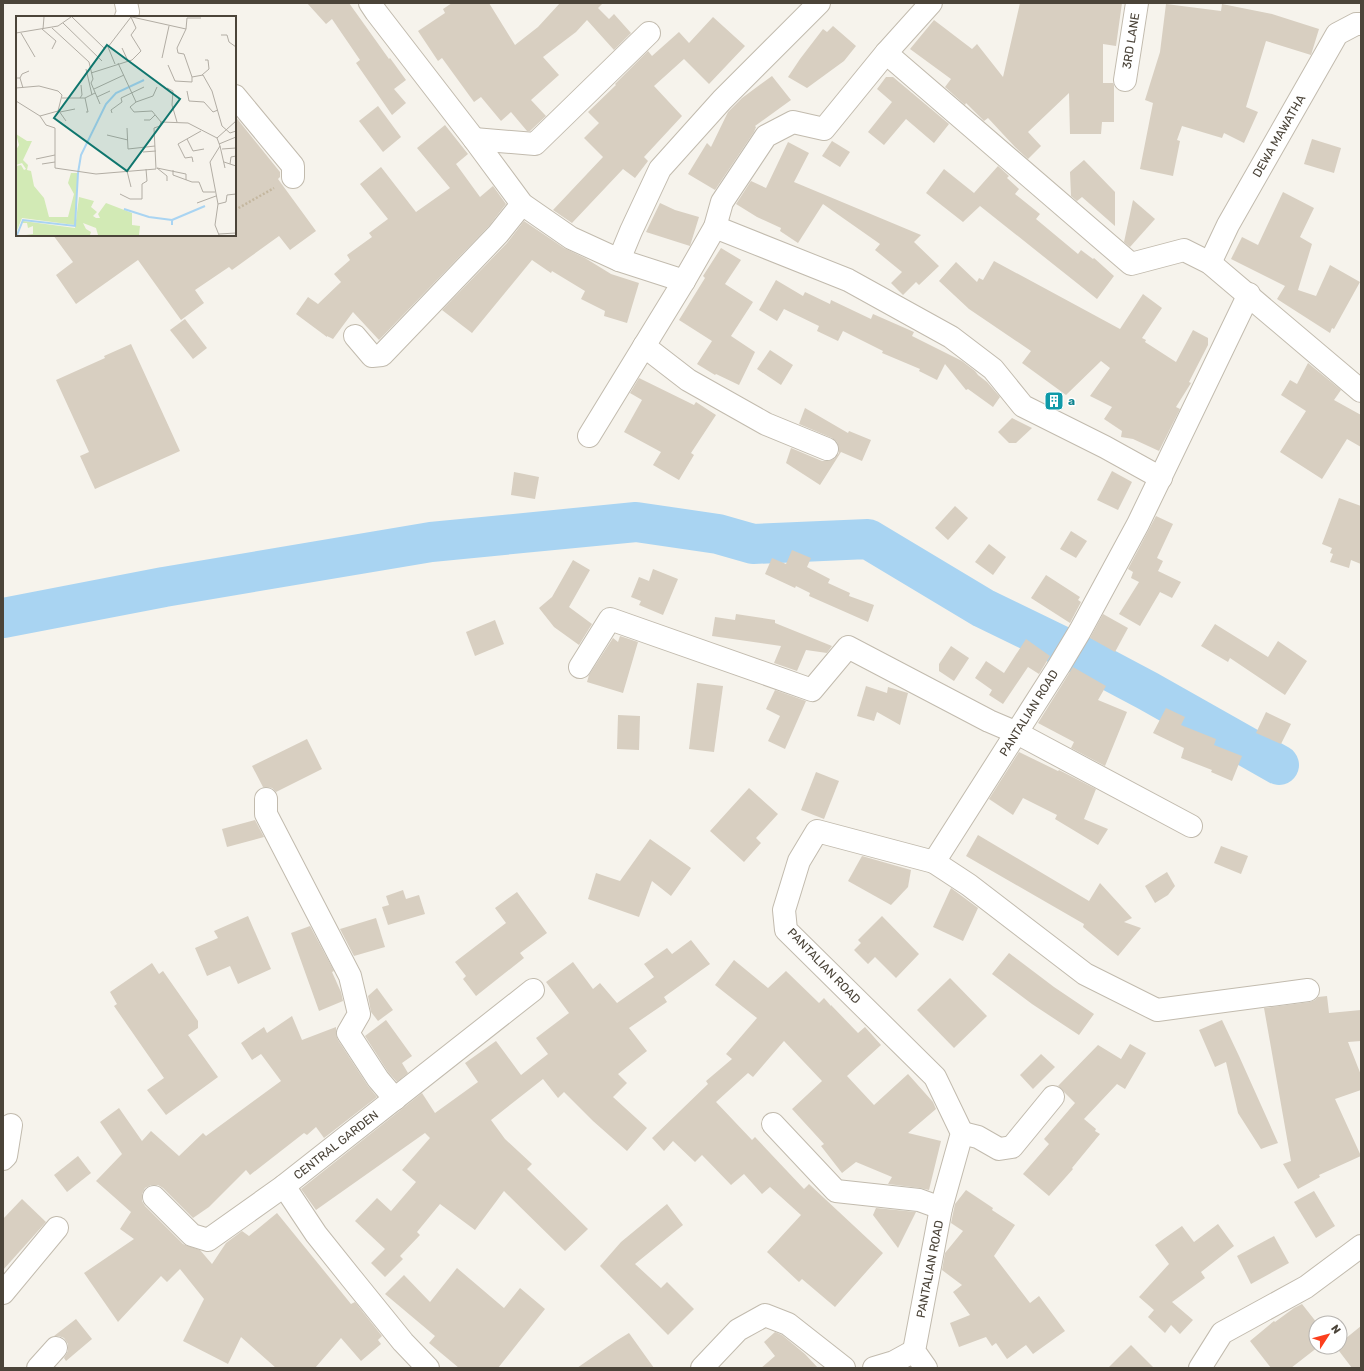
<svg xmlns="http://www.w3.org/2000/svg" width="1364" height="1371" viewBox="0 0 1364 1371" font-family="Rubik,sans-serif">
  <style>
    .lines { fill: none; stroke-linecap: round; stroke-linejoin: round }
    .river { stroke: #a9d4f2; stroke-width: 40 }
    .building { fill: #d8cfc1 }
    .minor-casing { stroke: #c2bbae; stroke-width: 24 }
    .path { stroke: #c4b79f; stroke-width: 2.5; stroke-dasharray: 2 2; stroke-linecap: butt }
    .minor { stroke: #fff; stroke-width: 22 }
    .labels { text-anchor: middle; stroke-width: 3; stroke-linejoin: round; paint-order: stroke }
    .street-label { font-size: 12px; fill: #4b4439; stroke: #fff }
    .culture-label { font-size: 12px; font-weight: bold; fill: #0d838f; stroke: #fff; text-anchor: start }
    .inset-river { fill: none; stroke: #a9d4f2; stroke-width: 2 }
    .inset-road { fill: none; stroke: #b2ada4; stroke-width: 1 }
    .view { fill: #0f766e; fill-opacity: 0.15; stroke: #0f766e; stroke-width: 2 }
    .inset-edge { fill: none; stroke: #4b4439; stroke-width: 2 }
  </style>
  <rect width="100%" height="100%" fill="#f6f3ec"/>
  <g class="lines">
    <path class="river" d="M3,618L164,587L431,542L636,522L718,534L753,544L868,539L983,608L1084,657L1148,691L1279,765"/>
  </g>
  <g class="building">
    <path d="M307,3H349L389,59L390,58L406,80L394,89L406,103L392,115L356,63L360,60L332,19L326,24Z"/>
    <path d="M452,3H489L515,45L538,27L560,3H603L598,8L609,19L614,14L631,33L614,50L587,20L576,32L543,57L559,75L531,100L546,116L530,131H527L511,112L501,121L481,97L474,102L442,58L438,61L418,31L445,13L443,9Z"/>
    <path d="M1020,3H1122L1116,46L1103,44V83H1113L1114,85V122H1102L1101,134H1070L1069,93L1028,132L1041,146L1028,159L1015,147L988,118L984,121L966,103L965,105L945,87L951,79L910,49L934,20L972,49L977,44L1003,77Z"/>
    <path d="M1166,4L1221,11L1222,4L1272,14L1319,29L1311,55L1266,41L1246,107L1258,112L1244,143L1224,133L1222,138L1182,126L1177,140L1180,141L1173,176L1140,169L1153,103L1145,100L1160,52Z"/>
    <path d="M713,17L745,46L709,84L684,59L654,86L682,116L644,157L648,161L635,178L623,169L572,223L553,210L603,157L584,138L599,123L588,112L616,85L615,84L648,51L652,56L679,32L689,43Z"/>
    <path d="M833,26L856,46L844,61L807,88L788,77L800,59L823,29L827,32Z"/>
    <path d="M772,76L791,100L755,126L756,127L754,132L715,190L688,174L707,143L711,147L728,112L742,98Z"/>
    <path d="M886,77H893L949,124L934,143L906,119L884,145L868,132L892,102L877,89Z"/>
    <path d="M378,106L401,137L383,152L359,121Z"/>
    <path d="M235,116L280,172V177L278,179L316,231L290,250L279,236L232,270L229,267L195,290L204,303L181,320L138,260L76,304L56,275L73,262L53,235H235Z"/>
    <path d="M445,125L468,154L456,164L480,197L493,186L506,204L489,226L379,340L353,312L333,339L327,336V337L296,314L308,297L318,304L341,282L334,274L350,260L347,255L372,237L369,233L388,219L360,184L381,167L416,212L450,188L417,148Z"/>
    <path d="M1312,139L1341,148L1334,173L1304,164Z"/>
    <path d="M832,141L850,152L840,167L822,156Z"/>
    <path d="M788,142L809,153L794,182L921,235L914,242L939,266L919,285L916,282L903,295L891,283L902,272L875,250L880,244L823,204L798,243L780,231L781,228L757,217L736,204L751,181L766,188Z"/>
    <path d="M1084,160L1115,192V226L1082,197L1077,201L1071,196L1070,172Z"/>
    <path d="M998,166L1009,176L1007,178L1019,189L1015,194L1040,214L1036,219L1078,254L1081,250L1093,259L1094,258L1114,276L1097,299L980,206L963,222L926,193L944,169L974,193Z"/>
    <path d="M1283,192L1314,208L1300,237L1312,244L1298,290L1316,296L1330,265L1360,282L1334,329L1332,328L1330,333L1277,299L1285,286L1231,259L1242,237L1258,245Z"/>
    <path d="M1133,200L1155,219L1130,247L1124,242Z"/>
    <path d="M660,203L675,210L699,217L690,246L646,232Z"/>
    <path d="M524,221L564,248L585,258L611,274L639,283L627,323L604,316L605,311L581,299L585,291L552,271L551,273L532,260L472,333L442,310L507,243Z"/>
    <path d="M721,248L741,260L725,284L753,302L731,336L755,352L739,385L716,374L715,375L697,364L712,341L679,320L705,278L703,276Z"/>
    <path d="M994,261L1120,329L1143,294L1162,308L1142,338L1146,340L1145,342L1176,362L1193,330L1208,338V345L1189,382L1191,383L1176,407L1180,409L1159,451L1133,439L1121,437L1122,431L1104,419L1112,407L1090,396L1110,368L1101,361L1066,395L1022,363L1031,351L969,309L939,281L956,262L977,282L979,278L983,280Z"/>
    <path d="M776,280L803,296L805,292L830,304L831,300L871,319L873,314L914,332L912,336L962,361L975,371L978,375L987,382L1000,397L993,407L968,389L966,390L945,364L937,380L919,371L920,369L882,353L883,351L843,331L838,341L817,331L819,326L784,309L777,321L759,310Z"/>
    <path d="M185,319L207,348L193,359L170,330Z"/>
    <path d="M131,344L180,451L95,489L80,456L89,452L56,380L105,358L104,356Z"/>
    <path d="M770,350L793,365L781,385L757,369Z"/>
    <path d="M1308,363L1341,390L1334,400L1361,415V447L1347,439L1322,479L1280,452L1306,411L1281,395L1290,380L1297,384Z"/>
    <path d="M639,378L694,405L696,402L716,415L691,453L694,455L679,480L653,465L661,452L624,432L642,400L630,393Z"/>
    <path d="M805,408L848,433L849,431L871,440L862,461L841,452L820,485L786,463L791,448L822,461H828L834,459L839,453V448L837,442L832,438L799,424Z"/>
    <path d="M1012,418L1032,428L1016,443H1009L998,432Z"/>
    <path d="M1112,471L1132,482L1118,510L1097,500Z"/>
    <path d="M514,472L539,477L535,499L511,495Z"/>
    <path d="M1339,498L1361,506V564L1351,560L1349,568L1330,562L1333,554L1330,553L1332,548L1322,544Z"/>
    <path d="M955,506L968,518L948,540L935,528Z"/>
    <path d="M1156,516L1173,524L1157,558L1163,561L1158,571L1181,582L1172,598L1160,592L1140,626L1119,614L1139,582L1131,578L1133,572L1128,569Z"/>
    <path d="M1071,531L1087,541L1076,558L1060,549Z"/>
    <path d="M989,544L1006,557L993,575L975,562Z"/>
    <path d="M792,550L811,558L807,567L830,579L828,583L850,593L849,596L874,605L868,622L809,596L810,593L796,586L795,588L765,574L772,558L786,564Z"/>
    <path d="M573,560L590,570L569,607L592,624L579,645L554,627L539,608L552,597Z"/>
    <path d="M653,569L678,579L663,615L639,605L641,601L631,597L639,577L649,581Z"/>
    <path d="M1046,575L1080,597L1078,600L1081,602L1070,623L1031,598Z"/>
    <path d="M736,614L775,620V623L832,646L827,653L806,650L797,671L774,663L781,646L712,636L715,617L735,620Z"/>
    <path d="M1103,614L1128,628L1115,652L1090,638Z"/>
    <path d="M495,620L504,644L475,656L466,632Z"/>
    <path d="M1215,624L1268,657L1278,641L1307,661L1285,695L1230,658L1228,662L1201,646Z"/>
    <path d="M620,636L638,642L623,693L587,682L589,675L613,638L618,642Z"/>
    <path d="M1026,639L1050,656L1039,674L1028,667L1003,704L989,695L992,690L975,678L986,661L1004,673Z"/>
    <path d="M951,646L969,658L954,681L939,671V664Z"/>
    <path d="M1073,667L1106,686L1098,700L1127,712L1105,766L1071,748L1074,742L1038,723Z"/>
    <path d="M697,683L723,686L714,752L689,749Z"/>
    <path d="M866,686L887,693L888,687L908,693L900,725L877,712L874,721L857,716Z"/>
    <path d="M775,690L806,701L785,749L768,741L780,716L766,709Z"/>
    <path d="M1166,708L1185,717L1181,725L1216,739L1214,745L1242,756L1232,781L1211,772L1212,770L1181,758L1184,748L1153,733Z"/>
    <path d="M1266,712L1291,724L1281,744L1256,733Z"/>
    <path d="M618,715L640,716L639,750L617,749Z"/>
    <path d="M307,739L322,769L276,792L272,788L266,787H263L252,766Z"/>
    <path d="M1019,752L1058,771L1059,770L1096,789L1084,819L1108,829L1098,845L1055,819L1057,815L1023,798L1013,815L989,799Z"/>
    <path d="M816,772L839,781L824,819L801,810Z"/>
    <path d="M749,788L778,814L756,838L761,843L744,862L710,831Z"/>
    <path d="M255,820L264,837L227,847L222,829Z"/>
    <path d="M978,835L1089,901L1100,883L1132,918L1124,922L1141,928L1118,956L1083,927L1084,924L966,856Z"/>
    <path d="M650,839L691,868L671,896L652,881L639,917L588,899L596,873L620,881Z"/>
    <path d="M1221,846L1248,856L1241,874L1214,863Z"/>
    <path d="M862,856L911,870L908,887L891,905L848,881Z"/>
    <path d="M1167,872L1175,886L1168,895L1155,903L1145,886Z"/>
    <path d="M951,888L978,908L963,941L933,927Z"/>
    <path d="M403,890L406,899L419,895L425,914L388,925L382,907L389,905L386,896Z"/>
    <path d="M517,892L547,933L520,953L524,958L476,996L463,979L466,976L455,962L506,923L495,908Z"/>
    <path d="M248,916L271,969L238,984L230,966L207,976L195,948L218,938L214,931Z"/>
    <path d="M882,916L919,954L896,978L875,957L868,964L854,950L861,943L858,940Z"/>
    <path d="M376,918L385,947L354,956L340,929Z"/>
    <path d="M310,926L334,971L332,972L341,992L343,1001L319,1011L291,933Z"/>
    <path d="M691,940L710,964L664,997L667,1002L629,1028L647,1051L618,1074L627,1083L613,1097L647,1128L627,1151L593,1121L564,1092L558,1098L543,1079L491,1120L505,1139L532,1164L527,1169L588,1229L565,1251L504,1191L475,1230L440,1204L417,1232L420,1235L400,1256L403,1259L385,1277L371,1263L385,1249L355,1221L377,1198L391,1211L416,1182L402,1170L430,1138L425,1133L316,1210L301,1189L422,1093L435,1113L478,1082L465,1063L496,1041L521,1075L548,1054L536,1038L569,1013L546,982L573,962L593,989L600,983L617,1003L654,977L644,964L667,948L672,954Z"/>
    <path d="M1009,953L1054,987L1094,1014L1079,1035L1032,1004L992,974Z"/>
    <path d="M734,960L768,988L786,971L819,1003L824,998L831,1006V1005L858,1033L865,1027L881,1045L847,1076L874,1105L908,1074L933,1102L936,1109L908,1133L941,1141L929,1190L920,1188L888,1184L892,1177L856,1162L842,1173L821,1146L824,1144L792,1109L822,1081L784,1041L753,1077L748,1073L716,1102L752,1140L755,1137L804,1189L809,1184L883,1253L835,1307L802,1279L799,1282L767,1252L801,1215L770,1187L762,1194L744,1174L731,1185L702,1155L695,1162L673,1141L664,1151L652,1138L708,1084L706,1081L732,1059L726,1054L757,1018L715,985Z"/>
    <path d="M152,963L159,974L163,971L198,1021V1028L188,1035L218,1077L166,1115L147,1090L164,1078L114,1006L117,1004L110,992Z"/>
    <path d="M950,978L987,1016L954,1048L917,1010Z"/>
    <path d="M377,988L393,1010L378,1021L371,1012L368,996Z"/>
    <path d="M1327,996L1329,1013L1361,1010V1041L1348,1042L1361,1075V1090L1335,1099L1361,1156L1319,1175L1320,1177L1298,1189L1283,1164L1291,1161L1264,1008L1310,1002L1315,1000L1318,997Z"/>
    <path d="M292,1016L302,1040L336,1027V1034L338,1040L368,1086L377,1097L324,1138L316,1127L307,1135L304,1133L250,1175L246,1170L209,1207L193,1218L163,1188L158,1185H151L145,1188L142,1194V1201L145,1206L183,1244L200,1250L212,1264L226,1243L242,1231L249,1236L277,1213L351,1304L355,1302L382,1336L378,1340L381,1344L361,1361L341,1338L315,1368H276L241,1337L228,1364L183,1341L204,1299L180,1269L167,1282L161,1276L118,1322L84,1273L134,1239L120,1229L131,1212L96,1181L122,1154L100,1122L119,1108L142,1141L151,1131L179,1156L203,1133L206,1136L281,1081L261,1054L252,1060L241,1043L264,1027L267,1033Z"/>
    <path d="M386,1020L412,1056L402,1063L408,1073L397,1082L388,1072L365,1036Z"/>
    <path d="M1222,1020L1239,1056L1278,1143L1261,1149L1238,1113L1226,1062L1215,1067L1199,1030Z"/>
    <path d="M1130,1044L1146,1053L1125,1089L1117,1084L1084,1119L1096,1129L1095,1131L1100,1134L1072,1168L1073,1169L1049,1196L1023,1174L1049,1144L1044,1139L1075,1103L1058,1086L1098,1045L1121,1059Z"/>
    <path d="M1041,1054L1055,1067L1033,1089L1020,1075Z"/>
    <path d="M78,1156L91,1173L67,1192L54,1175Z"/>
    <path d="M966,1190L993,1208L992,1210L1015,1225L994,1256L1030,1303L1039,1296L1065,1331L1033,1354L1026,1345L1007,1359L996,1343L992,1346L986,1337L959,1347L950,1323L970,1315L953,1292L962,1285L942,1270L945,1253L963,1231L951,1223L955,1204Z"/>
    <path d="M1314,1191L1335,1226L1316,1238L1294,1202Z"/>
    <path d="M22,1199L46,1222L3,1270V1219Z"/>
    <path d="M667,1204L683,1225L635,1264L661,1288L667,1282L694,1309L668,1335L600,1266L621,1242Z"/>
    <path d="M876,1208L916,1212L898,1248L873,1215Z"/>
    <path d="M1218,1224L1234,1246L1201,1272L1205,1278L1172,1302L1193,1320L1180,1334L1171,1325L1165,1333L1148,1317L1154,1310L1139,1297L1169,1264L1155,1245L1182,1226L1194,1242Z"/>
    <path d="M1274,1236L1289,1263L1251,1284L1237,1256Z"/>
    <path d="M457,1268L504,1308L520,1288L545,1309L498,1368H459L429,1343L435,1336L385,1294L404,1275L430,1302Z"/>
    <path d="M1302,1304L1317,1323H1316V1347H1318L1291,1368H1271L1250,1341L1274,1321L1275,1322L1294,1308Z"/>
    <path d="M76,1319L92,1339L66,1361L64,1358L68,1351V1344L64,1338L59,1336H54Z"/>
    <path d="M1361,1326V1368H1352L1336,1347H1340V1343Z"/>
    <path d="M775,1332L782,1335L805,1354L818,1368H761L775,1356L764,1342Z"/>
    <path d="M629,1333L654,1368H577L616,1341Z"/>
    <path d="M1131,1345L1154,1368H1108Z"/>
  </g>
  <g class="lines">
    <defs>
      <g id="minor">
        <path d="M370,3L376,12L474,139L522,204L571,238L619,260L684,281"/>
        <path d="M126,17L128,12L126,3"/>
        <path d="M886,53L1131,264L1184,250L1210,263L1361,391"/>
        <path d="M1125,80L1137,3"/>
        <path d="M235,96L293,166V177"/>
        <path d="M474,139L535,144L649,33"/>
        <path d="M715,227L848,280L951,337L993,369L1023,406L1105,447L1161,478"/>
        <path d="M619,260L631,231L660,169L722,100L819,3"/>
        <path d="M1210,263L1228,225L1337,34L1356,24H1361"/>
        <path d="M355,336L372,356L382,355L498,234L522,204"/>
        <path d="M644,346L688,380L766,424L827,449"/>
        <path d="M589,436L684,281L715,227L722,202L766,136L793,122L824,129L886,53L931,3"/>
        <path d="M580,667L610,619L812,690L848,647L989,721L1017,733L1191,826"/>
        <path d="M266,799V814L350,976L359,1014L348,1033L378,1079L395,1099"/>
        <path d="M934,862L969,885L1085,974L1157,1010L1308,990"/>
        <path d="M773,1124L836,1191L919,1200L941,1208"/>
        <path d="M962,1133L978,1137L999,1149L1012,1147L1053,1097"/>
        <path d="M3,1159L6,1156L11,1125"/>
        <path d="M154,1197L192,1235L208,1240L284,1186"/>
        <path d="M3,1293L57,1228"/>
        <path d="M38,1368L56,1348"/>
        <path d="M428,1368L403,1342L352,1279L316,1234L284,1186L533,990"/>
        <path d="M702,1368L738,1330L765,1315L788,1324L844,1368"/>
        <path d="M874,1368L894,1362L914,1351"/>
        <path d="M926,1368L914,1351L941,1208L962,1133L935,1077L786,930L784,910L799,861L817,831L934,862L1059,666L1080,631L1138,524L1249,294"/>
        <path d="M1200,1368L1222,1333L1306,1287L1361,1246"/>
      </g>
    </defs>
    <use href="#minor" class="minor-casing"/>
    <path class="path" d="M235,210L274,188"/>
    <use href="#minor" class="minor"/>
  </g>
  <defs>
    <symbol id="building-square" viewBox="-11 -11 22 22"><rect x="-9" y="-9" width="18" height="18" rx="4" fill="#0f9aa8" stroke="#fff"/><path d="M-4-6H4V6H1V3H-1V6H-4ZM-2.5-4.3h1.7v1.8h-1.7ZM.8-4.3h1.7v1.8H.8ZM-2.5-1h1.7V.8h-1.7ZM.8-1h1.7V.8H.8Z" fill="#fff"/></symbol>
  </defs>
  <g fill-rule="evenodd">
    <use href="#building-square" x="1043" y="390" width="22" height="22"/>
  </g>
  <g class="labels">
    <g class="street-label">
      <text transform="translate(1131 41) rotate(-81)" y="4">3RD LANE</text>
      <text transform="translate(1279 136) rotate(-60)" y="4">DEWA MAWATHA</text>
      <text transform="translate(1029 713) rotate(-58)" y="4">PANTALIAN ROAD</text>
      <text transform="translate(824 966) rotate(46)" y="4">PANTALIAN ROAD</text>
      <text transform="translate(336 1145) rotate(-38)" y="4">CENTRAL GARDEN</text>
      <text transform="translate(930 1269) rotate(-79)" y="4">PANTALIAN ROAD</text>
    </g>
    <g class="culture-label">
      <text x="1068" y="405">a</text>
    </g>
  </g>
  <g transform="translate(16 16)">
    <rect width="220" height="220" fill="#f6f3ec"/>
    <path d="M0,118L11,125H16L7,144L12,149L11,154L15,155L18,170L28,182L33,201H52L58,178L52,167L55,157H62L59,209L6,202L0,217V150L5,149L8,154L10,153L6,147L0,149V134L3,129ZM63,181L78,185L75,191L81,196L77,200L80,202H84L82,198L90,187L116,197V209L124,210L123,219H82L80,212L67,207L70,213L75,216L74,219H10L17,218V210L12,212L11,207H5L7,205L59,212Z" fill="#d2eab5"/>
    <path class="inset-river" d="M62,157L65,139L90,88L100,77L128,64M108,193L133,201L156,204M156,209V204L189,190M1,219L7,204L59,210L62,157"/>
    <path class="inset-road" d="M56,1L88,32M116,1L170,13M185,2H171L170,13L161,32L162,37L168,38L176,61L187,59L196,75L206,110L214,117L220,115M47,7L86,45M36,12L73,46L77,63L75,67L84,88M26,13L40,25L36,33M27,13L28,1M0,17L42,10L55,1M5,17L19,41M205,19H211L213,26L220,31M106,32L112,45M146,42L153,10M102,47L120,86L114,91L118,96L136,95L145,106L172,107L201,122L220,105M99,48L92,31L115,1M152,49L159,65L176,66V61M70,53L76,79M75,57L116,44L125,35L115,19L120,12L115,1M186,59L193,53L192,44H189M0,62H4L7,72M4,62L6,58L13,55M0,72L23,70L42,75L46,79L42,95M151,72L157,75L156,89L161,106M78,73L108,59M171,75L173,85L188,86L197,96L202,94M81,81L94,75M46,82H69L79,77M64,82L66,79L65,69M69,82L72,96H70M0,85L24,100L30,109L39,112V152L80,158L140,153L138,112L144,110L145,106M120,86L137,80L141,71M43,95L50,105M44,96L59,93M96,97L95,94L106,86L105,82L128,71M24,100L42,95M128,104H134L139,99M111,112L112,133L139,130M91,119L112,124M201,122L204,130L194,146L202,188L199,209L203,219M171,123L177,135L188,133M203,128L220,121M204,130L209,152M206,133L220,132M127,136L140,135M20,143L39,139M177,146L176,141L169,142L162,128L185,115M208,146L220,150M26,148L39,146M214,148L215,141L220,140M141,152L170,158V164M141,152L151,160V165M157,154V159L176,166H183L187,176H199M111,155L115,171M104,178L114,183H126V168L131,165L130,153M181,187L200,180M202,188L210,186L211,179L220,178M203,218L220,217"/>
    <path class="view" d="M91,29L164,83L111,155L38,102Z"/>
    <rect width="220" height="220" class="inset-edge"/>
  </g>
  <rect width="1364" height="1371" fill="none" stroke="#4b4439" stroke-width="8"/>
  <g transform="translate(1328 1335) rotate(54)"><circle r="19" fill="#ffffff" stroke="#b7b4b0"/>
  <path d="M0-3L7 15L0 10L-7 15Z" fill="#fc3f1d"/>
  <text y="-6" font-size="11" font-weight="bold" text-anchor="middle" fill="#4b4439">N</text>
  </g>
</svg>
